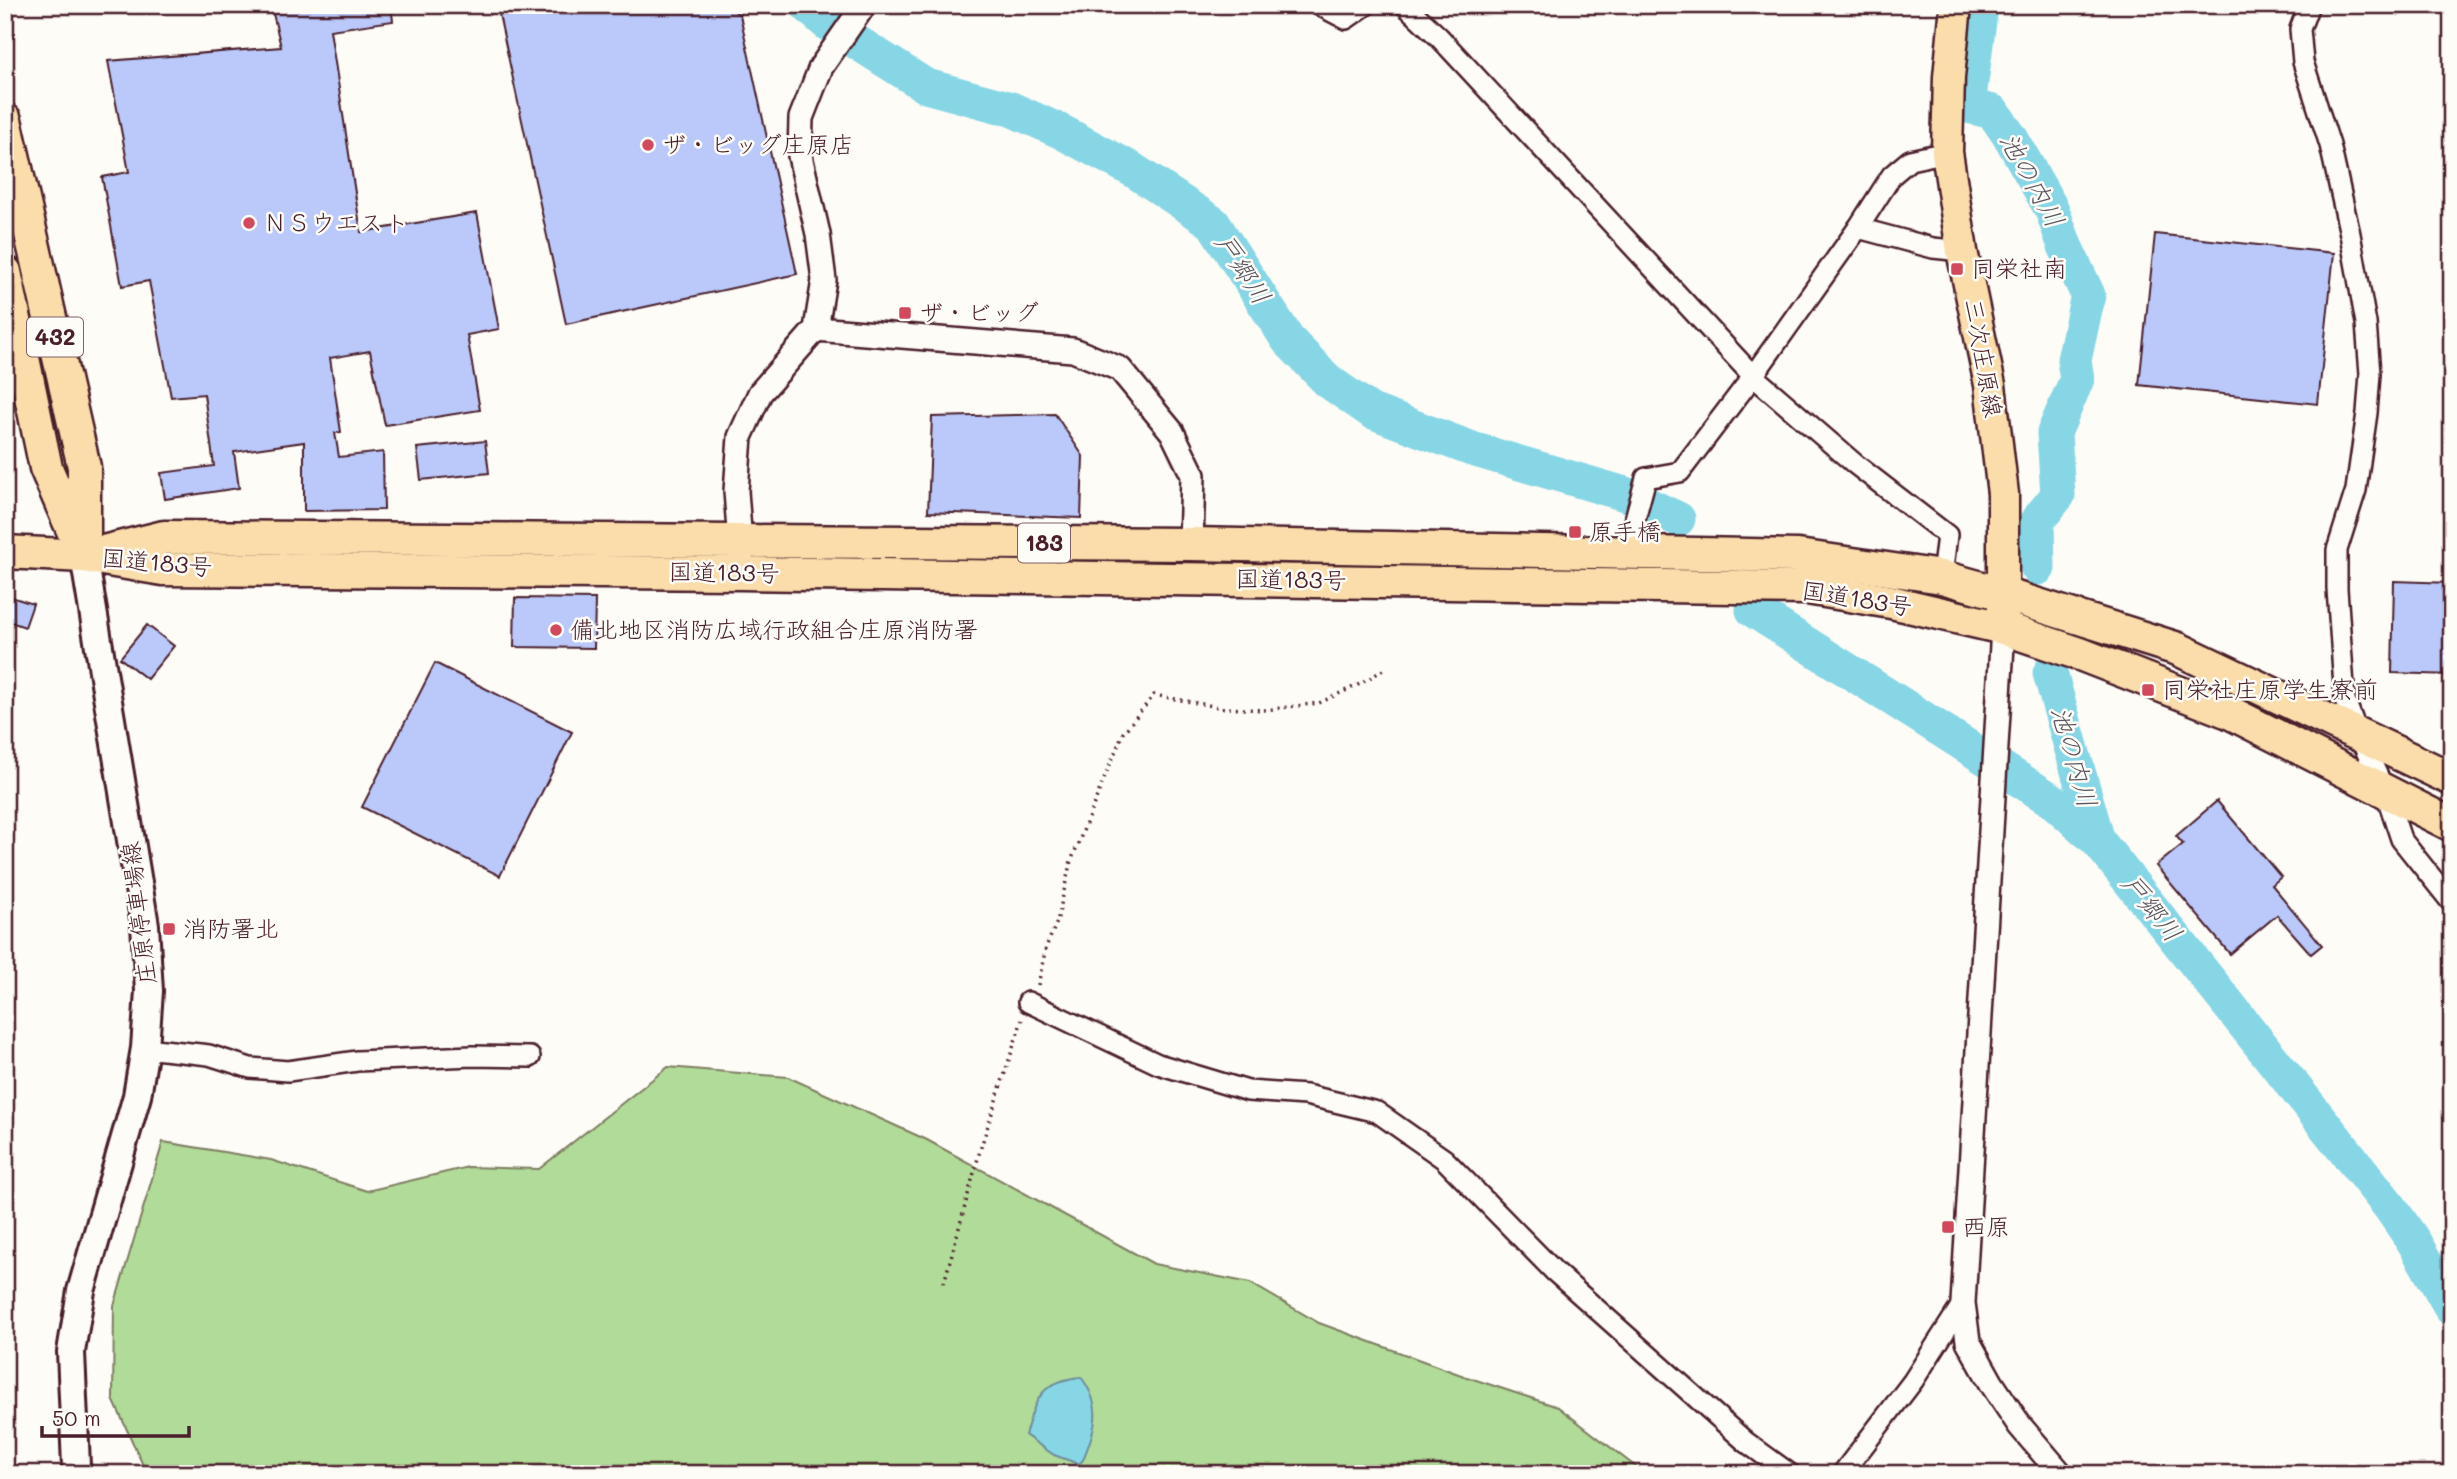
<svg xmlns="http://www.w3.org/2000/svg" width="2457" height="1479" viewBox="0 0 2457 1479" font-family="Mali,'Klee One',sans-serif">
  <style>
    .green { fill: #b1db98; stroke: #7e7d62; stroke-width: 2 }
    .water { fill: #87d6e5; stroke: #6f8d9b; stroke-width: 2 }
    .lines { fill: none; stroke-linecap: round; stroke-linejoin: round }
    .river { stroke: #87d6e5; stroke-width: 35 }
    .building { fill: #bac9fa; stroke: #4a1f2b; stroke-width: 2 }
    .minor-casing { stroke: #4a1f2b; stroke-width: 24 }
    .tertiary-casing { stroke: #4a1f2b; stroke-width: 28 }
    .secondary-casing { stroke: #4a1f2b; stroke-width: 32 }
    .primary-casing { stroke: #4a1f2b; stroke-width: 35 }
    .trunk-casing { stroke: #4a1f2b; stroke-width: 37 }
    .path { stroke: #4a1f2b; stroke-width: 3.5; stroke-dasharray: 2 5; stroke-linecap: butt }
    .minor { stroke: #fdfcf7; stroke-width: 19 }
    .tertiary { stroke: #fdfcf7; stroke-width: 23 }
    .secondary { stroke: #fdfcf7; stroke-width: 26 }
    .primary { stroke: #faddab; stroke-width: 30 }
    .trunk { stroke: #faddab; stroke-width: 32 }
    .poi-dot { fill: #d1495b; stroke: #fdfcf7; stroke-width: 2.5 }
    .labels { text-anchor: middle; stroke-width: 5; stroke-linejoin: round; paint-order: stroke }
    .shield { fill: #fdfcf7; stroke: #806168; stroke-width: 2 }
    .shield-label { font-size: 23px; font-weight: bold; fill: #4a1f2b }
    .poi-label { font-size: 24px; fill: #4a1f2b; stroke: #fdfcf7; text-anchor: start }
    .street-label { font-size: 24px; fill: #4a1f2b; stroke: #fdfcf7 }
    .water-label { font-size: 26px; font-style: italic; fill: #5c5663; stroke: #fdfcf7 }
  </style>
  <rect width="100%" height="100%" fill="#fdfcf7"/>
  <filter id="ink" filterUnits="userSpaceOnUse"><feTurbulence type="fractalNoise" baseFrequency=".0143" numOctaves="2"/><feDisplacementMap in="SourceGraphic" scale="14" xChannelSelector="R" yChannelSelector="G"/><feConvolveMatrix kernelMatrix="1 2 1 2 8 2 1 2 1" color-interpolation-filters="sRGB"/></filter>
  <g filter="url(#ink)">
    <path class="green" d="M668,1067L788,1077L927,1140L1154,1264L1250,1283L1319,1323L1464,1376L1558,1407L1645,1474H147L113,1399L114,1306L163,1142L271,1160L367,1191L468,1167L539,1169Z"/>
    <path class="water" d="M1081,1377C1104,1408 1095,1428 1083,1460L1079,1464L1054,1455L1025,1435C1036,1399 1040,1381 1081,1377Z"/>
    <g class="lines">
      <g class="river">
        <path d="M807,5L828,24L926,86L1011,109L1062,132L1133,170L1213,223L1288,340L1328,381L1371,411L1472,449L1625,494L1678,519"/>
        <path d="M1981,5L1968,106L1993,112L2011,138L2052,210L2065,246L2088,295L2074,360L2077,379L2054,433L2058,495L2037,521L2038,568"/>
        <path d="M1753,610L2053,801L2098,841L2390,1207L2414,1242L2452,1309"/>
        <path d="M2050,673L2098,841"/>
      </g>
    </g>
    <g class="building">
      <path d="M271,5H391L393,21L330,30L361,232L477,213L499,329L467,335L480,410L385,425L370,351L330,358L341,432L335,433L339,457L383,452L384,510L304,511V442L234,452L239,488L165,499L161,473L214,466L204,394L171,397L149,281L122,286L102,177L129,172L108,61L281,47Z"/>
      <path d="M497,5H727L740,15L797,274L566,324Z"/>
      <path d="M2155,234L2334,253L2318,404L2139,385Z"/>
      <path d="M1055,414L1083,456L1081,518L928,512L932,417Z"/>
      <path d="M485,441L489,473L421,480L417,448Z"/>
      <path d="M2394,581L2452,583V675L2392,673Z"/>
      <path d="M5,595L33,604L25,627L5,620Z"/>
      <path d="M515,598L595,599L594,648L514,647Z"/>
      <path d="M147,625L174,646L147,679L120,658Z"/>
      <path d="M435,663L572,732L500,876L362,807Z"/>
      <path d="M2217,801L2281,877L2272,885L2322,945L2311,954L2277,915L2230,954L2156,866L2183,844L2176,836Z"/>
    </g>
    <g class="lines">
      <defs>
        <g id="minor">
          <path d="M1319,5L1346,19L1366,5"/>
          <path d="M1405,5L1439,37L1753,376L1855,464L1947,535L1942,577"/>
          <path d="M2309,5L2300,29L2303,62L2330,145L2350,234L2366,323L2370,374L2367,413L2356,490L2337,550V589L2345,700L2357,732L2385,791L2401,839L2452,903"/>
          <path d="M1858,228L1933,248L1962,251"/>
          <path d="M1626,552L1646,478L1680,472L1753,376L1858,228L1892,175L1910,160L1947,152"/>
          <path d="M1028,1002L1158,1064L1248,1091L1306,1095L1377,1112L1444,1159L1555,1272L1746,1442L1790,1474"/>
          <path d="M145,1048L209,1055L250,1068L288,1071L357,1061L472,1056L530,1057"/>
          <path d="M1842,1474L1913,1381L1963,1303"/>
        </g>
        <g id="tertiary">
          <path d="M816,329L1073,350L1120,369L1172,432L1193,475L1191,544"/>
          <path d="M741,556L736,491L740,437L760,393L816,329L824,280L818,234L800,156L801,118L821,67L864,5"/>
          <path d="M2003,628L1963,1303L1968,1341L1992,1384L2020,1426L2061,1474"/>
        </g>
        <path id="secondary" d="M79,1474L76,1466L71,1352L81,1291L137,1096L145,1048L149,991L145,925L84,556"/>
        <path id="primary" d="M1956,5L1949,77L1947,152L1962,251L1990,385L2003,494V619"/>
        <g id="trunk">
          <path d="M5,120L84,467V556"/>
          <path d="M5,272L46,468L78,542"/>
          <path d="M5,552L84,556L163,569L741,573L1807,588L1891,602L2003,628L2080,654L2229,712L2452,825"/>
          <path d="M99,553L164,537L1191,544L1798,556L1942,577L2003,594L2178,649L2452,779"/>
        </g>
      </defs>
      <use href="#minor" class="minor-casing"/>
      <use href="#tertiary" class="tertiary-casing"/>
      <use href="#secondary" class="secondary-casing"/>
      <use href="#primary" class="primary-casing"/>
      <use href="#trunk" class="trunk-casing"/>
      <g class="path">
        <path d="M1038,985L1046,947L1057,922L1070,864L1089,816L1123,733L1154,695L1224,708L1266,710L1319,703L1362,683L1383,670"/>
        <path d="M944,1283L981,1147L1022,1020"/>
      </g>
      <use href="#minor" class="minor"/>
      <use href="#tertiary" class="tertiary"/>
      <use href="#secondary" class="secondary"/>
      <use href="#primary" class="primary"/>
      <use href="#trunk" class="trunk"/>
    </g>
  </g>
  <g class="poi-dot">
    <circle cx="648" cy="145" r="7"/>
    <circle cx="249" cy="223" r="7"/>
    <rect x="1950" y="262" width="14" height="14" rx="3.5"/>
    <rect x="898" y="306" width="14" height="14" rx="3.5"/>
    <rect x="1568" y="525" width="14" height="14" rx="3.5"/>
    <circle cx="556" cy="630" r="7"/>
    <rect x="2141" y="683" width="14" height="14" rx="3.5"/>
    <rect x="162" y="922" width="14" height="14" rx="3.5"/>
    <rect x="1941" y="1220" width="14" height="14" rx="3.5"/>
  </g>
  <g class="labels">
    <g class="shield">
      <rect x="27" y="317.5" width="56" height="39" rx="5"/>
      <rect x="1018" y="523.5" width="52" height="39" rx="5"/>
    </g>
    <g class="shield-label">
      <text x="55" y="345">432</text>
      <text x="1044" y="551">183</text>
    </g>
    <g class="poi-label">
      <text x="662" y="153">ザ・ビッグ庄原店</text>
      <text x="263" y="231">ＮＳウエスト</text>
      <text x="1971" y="277">同栄社南</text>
      <text x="919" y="321">ザ・ビッグ</text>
      <text x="1589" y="540">原手橋</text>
      <text x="570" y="638">備北地区消防広域行政組合庄原消防署</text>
      <text x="2162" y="698">同栄社庄原学生寮前</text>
      <text x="183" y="937">消防署北</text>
      <text x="1962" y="1235">西原</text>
    </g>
    <g class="street-label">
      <text transform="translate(1983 358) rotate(80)" y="8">三次庄原線</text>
      <text transform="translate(157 563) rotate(5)" y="8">国道183号</text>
      <text transform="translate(724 573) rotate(1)" y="8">国道183号</text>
      <text transform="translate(1291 580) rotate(1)" y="8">国道183号</text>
      <text transform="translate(1857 599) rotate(9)" y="8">国道183号</text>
      <text transform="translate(139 913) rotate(-97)" y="8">庄原停車場線</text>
    </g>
    <g class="water-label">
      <text transform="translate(2032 180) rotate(61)" y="9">池の内川</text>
      <text transform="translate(1243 269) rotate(57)" y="9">戸郷川</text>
      <text transform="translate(2074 757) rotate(74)" y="9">池の内川</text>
      <text transform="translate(2152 908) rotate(51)" y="9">戸郷川</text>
    </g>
  </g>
  <rect width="2457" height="1479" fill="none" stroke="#fdfcf7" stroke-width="28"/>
  <rect x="14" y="14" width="2429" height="1451" fill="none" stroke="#4a1f2b" stroke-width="2.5" filter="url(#ink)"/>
  <path d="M42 1426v10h147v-10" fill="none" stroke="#4a1f2b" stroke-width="3.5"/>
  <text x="52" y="1426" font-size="21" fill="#4a1f2b" stroke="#fdfcf7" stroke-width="5" paint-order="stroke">50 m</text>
</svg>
